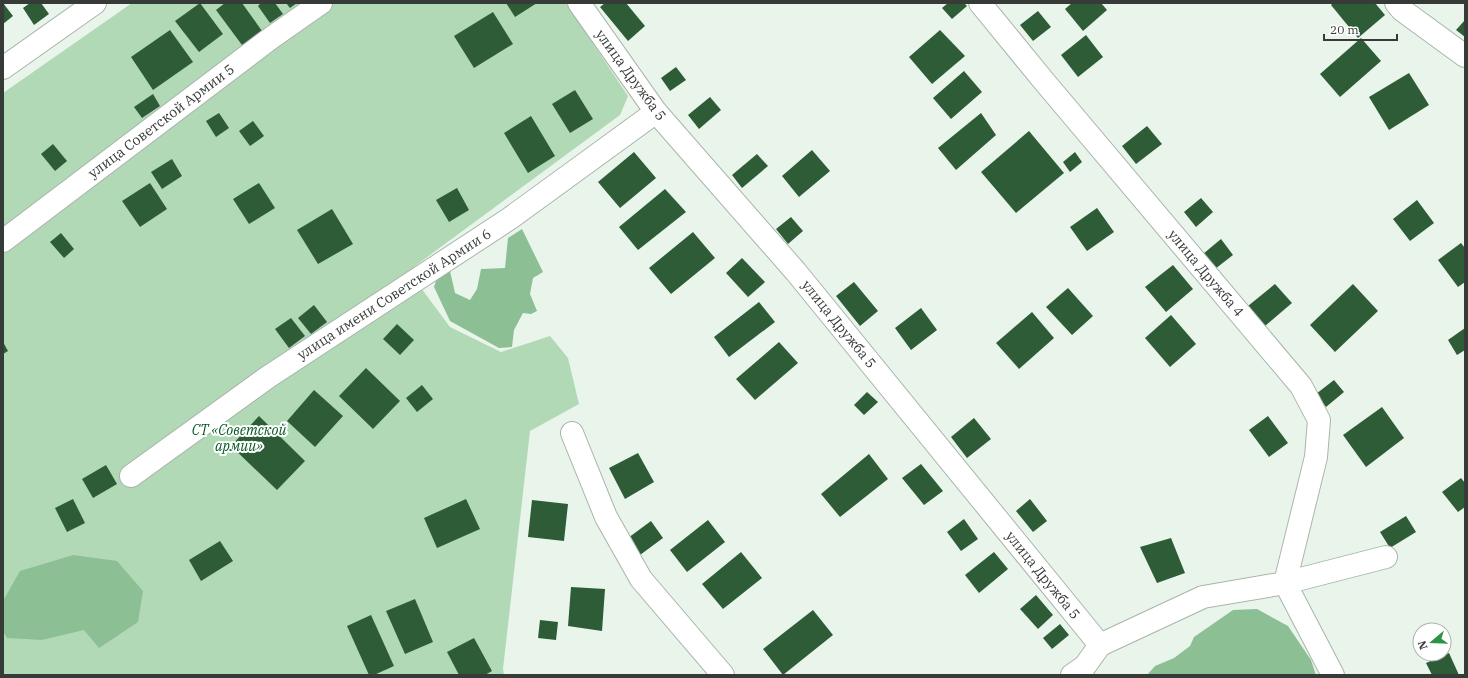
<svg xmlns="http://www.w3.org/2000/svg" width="1468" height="678" viewBox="0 0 1468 678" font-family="'IBM Plex Serif',serif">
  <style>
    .green { fill: #b1d9b6 }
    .water { fill: #8dbf95 }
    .building { fill: #2d5c36 }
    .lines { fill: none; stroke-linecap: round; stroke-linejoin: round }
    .minor-casing { stroke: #a9b4aa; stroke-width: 24 }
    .minor { stroke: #fff; stroke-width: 22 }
    .labels { text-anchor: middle; stroke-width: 4; stroke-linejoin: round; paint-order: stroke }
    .street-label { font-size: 14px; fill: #373b37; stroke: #fff }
    .park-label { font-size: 14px; font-style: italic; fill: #065823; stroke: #fff }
  </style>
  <rect width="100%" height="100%" fill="#e9f5eb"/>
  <path class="green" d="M132,3H566L628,96L620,115L415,266L421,288L450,327L501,352L550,336L568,358L579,404L530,431L503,669L504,675H3V93Z"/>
  <g class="water">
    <path d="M522,229L543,272L533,278L530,294L537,311L531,314L523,313L514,330L512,347L499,348L450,321L434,287L438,275L450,271L455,293L470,300L477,289L481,269L505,268L508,238Z"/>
    <path d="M73,555L117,561L143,591L138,622L99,648L84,630L42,640L7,638L3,631V601L20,571Z"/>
    <path d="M1257,609L1288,626L1311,660L1316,675H1147L1155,666L1174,658L1190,646L1194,637L1233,610Z"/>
  </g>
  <g class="building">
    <path d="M3,3L13,16L3,24Z"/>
    <path d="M30,3H41L49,14L34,25L23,8Z"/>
    <path d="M200,3L223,34L199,52L175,21Z"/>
    <path d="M225,3H242L262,31L242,45L216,10Z"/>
    <path d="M261,3H275L283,14L270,23L258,6Z"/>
    <path d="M286,3H297L290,8Z"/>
    <path d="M506,3H537L515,17Z"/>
    <path d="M605,3H626L645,26L628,41L600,7Z"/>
    <path d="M948,3H964L967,6L952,19L942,8Z"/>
    <path d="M1072,3H1101L1107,10L1083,31L1065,9Z"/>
    <path d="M1333,3H1375L1385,15L1358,38L1331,5Z"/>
    <path d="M1038,11L1051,27L1033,41L1020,25Z"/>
    <path d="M493,12L513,44L474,68L454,36Z"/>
    <path d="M1465,20V37L1456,30Z"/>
    <path d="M170,30L193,62L153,90L131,57Z"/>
    <path d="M940,30L965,56L932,84L909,57Z"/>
    <path d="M1086,35L1103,57L1078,77L1061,55Z"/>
    <path d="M1361,38L1381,61L1340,97L1320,74Z"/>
    <path d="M676,67L686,80L670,91L661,78Z"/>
    <path d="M964,71L982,92L951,119L933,98Z"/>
    <path d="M1409,73L1429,105L1389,130L1369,97Z"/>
    <path d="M575,90L593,119L570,133L552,104Z"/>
    <path d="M153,94L160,106L142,118L134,107Z"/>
    <path d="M710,97L721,110L699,129L688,115Z"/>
    <path d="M219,113L229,128L216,137L206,121Z"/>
    <path d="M981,113L996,135L956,170L938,148Z"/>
    <path d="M531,116L555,156L528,173L504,133Z"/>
    <path d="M253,121L264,136L250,146L239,131Z"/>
    <path d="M1147,126L1162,144L1136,164L1122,146Z"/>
    <path d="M1029,131L1064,173L1016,213L981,172Z"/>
    <path d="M53,144L67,161L55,171L41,154Z"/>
    <path d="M812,150L830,171L799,197L782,176Z"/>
    <path d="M634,152L656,178L620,208L598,182Z"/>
    <path d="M1075,152L1082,162L1070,172L1063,162Z"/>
    <path d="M757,154L768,166L742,188L732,175Z"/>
    <path d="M172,159L182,176L162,189L151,172Z"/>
    <path d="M150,183L167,209L140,227L122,201Z"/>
    <path d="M259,183L275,208L249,224L233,199Z"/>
    <path d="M457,188L469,210L449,222L436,200Z"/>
    <path d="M665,189L686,212L638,250L619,227Z"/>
    <path d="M1201,198L1213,212L1196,227L1184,212Z"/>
    <path d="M1417,200L1434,223L1410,241L1393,219Z"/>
    <path d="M1097,208L1114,232L1087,251L1070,227Z"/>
    <path d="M332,209L353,244L318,264L297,230Z"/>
    <path d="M791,217L803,231L788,244L776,229Z"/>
    <path d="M693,232L715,258L671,294L649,268Z"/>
    <path d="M61,233L74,249L64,258L50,242Z"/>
    <path d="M1221,239L1233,255L1215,269L1203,254Z"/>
    <path d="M1461,243L1465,248V282L1458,287L1438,260Z"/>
    <path d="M742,258L765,282L748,297L726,273Z"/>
    <path d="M1173,265L1193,289L1166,312L1145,287Z"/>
    <path d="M854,282L878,311L860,326L836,296Z"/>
    <path d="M1275,284L1292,303L1265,326L1248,306Z"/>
    <path d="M1353,284L1378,311L1335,352L1310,325Z"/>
    <path d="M1068,288L1093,316L1072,335L1046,307Z"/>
    <path d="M759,302L775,322L729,357L714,337Z"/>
    <path d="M314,305L327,322L311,334L298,318Z"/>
    <path d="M921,308L937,330L911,350L895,328Z"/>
    <path d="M1032,312L1054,338L1019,369L996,343Z"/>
    <path d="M1171,315L1196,344L1170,367L1145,338Z"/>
    <path d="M291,318L305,336L289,348L275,329Z"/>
    <path d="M397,324L414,340L400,355L383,339Z"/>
    <path d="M1465,328V350L1457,355L1448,340Z"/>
    <path d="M3,342L8,351L3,354Z"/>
    <path d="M779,342L798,363L755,400L736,379Z"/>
    <path d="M366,368L400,401L373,429L339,396Z"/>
    <path d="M1334,380L1344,392L1326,407L1316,394Z"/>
    <path d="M422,385L433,399L417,412L406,398Z"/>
    <path d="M314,390L343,416L315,447L287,421Z"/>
    <path d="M867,392L878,402L864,415L854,405Z"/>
    <path d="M1382,407L1404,438L1366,467L1343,435Z"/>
    <path d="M259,416L305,461L277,490L231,446Z"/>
    <path d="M1268,416L1288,443L1269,457L1249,430Z"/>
    <path d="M974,418L991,439L967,458L951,437Z"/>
    <path d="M638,453L654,482L625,499L609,468Z"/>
    <path d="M869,454L888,479L840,517L821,494Z"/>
    <path d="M921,464L943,491L924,505L902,478Z"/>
    <path d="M106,465L117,484L93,498L82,479Z"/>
    <path d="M1461,478L1465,483V507L1458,512L1442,492Z"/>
    <path d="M73,499L85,523L67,532L55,508Z"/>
    <path d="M466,499L480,529L437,548L424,518Z"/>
    <path d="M1030,499L1047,521L1033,532L1016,511Z"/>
    <path d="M532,500L568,504L564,541L528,537Z"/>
    <path d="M1406,516L1416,532L1390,548L1380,532Z"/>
    <path d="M964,519L978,539L961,551L947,532Z"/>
    <path d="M708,520L725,542L687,572L670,550Z"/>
    <path d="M651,521L663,538L640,555L628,538Z"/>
    <path d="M1171,538L1185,573L1157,583L1140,547Z"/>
    <path d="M220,541L233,561L201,581L189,560Z"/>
    <path d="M741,552L762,578L723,609L702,584Z"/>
    <path d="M994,552L1008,569L979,593L965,575Z"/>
    <path d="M571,587L605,589L602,631L568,626Z"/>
    <path d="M1036,595L1053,615L1038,629L1020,609Z"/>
    <path d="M415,599L433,642L405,654L386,611Z"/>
    <path d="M813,610L833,635L783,675L763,649Z"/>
    <path d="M371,615L394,666L374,675H369L347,626Z"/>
    <path d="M540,620L558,622L556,640L538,638Z"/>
    <path d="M1060,624L1069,635L1052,649L1043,638Z"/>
    <path d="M474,638L492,671L485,675H459L447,652Z"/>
    <path d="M1449,653L1459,675H1432L1426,663Z"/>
  </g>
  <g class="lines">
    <defs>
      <g id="minor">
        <path d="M579,3L656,112L796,272L1100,645"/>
        <path d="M980,3L1043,80L1301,386L1319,420L1316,457L1285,583"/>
        <path d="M1396,3L1402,10L1465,56"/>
        <path d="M3,68L95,3"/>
        <path d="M3,241L271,38L321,3"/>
        <path d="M572,433L606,517L641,579L723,675"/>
        <path d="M131,476L268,377L509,219L656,112"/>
        <path d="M1285,583L1333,675"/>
        <path d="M1100,645L1203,597L1285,583L1386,557"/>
        <path d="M1072,675L1085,666L1100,645"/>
      </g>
    </defs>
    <use href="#minor" class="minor-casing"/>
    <use href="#minor" class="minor"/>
  </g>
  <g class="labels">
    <g class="street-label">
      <text transform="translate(631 75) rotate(54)" y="5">улица Дружба 5</text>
      <text transform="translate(161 121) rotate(-37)" y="5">улица Советской Армии 5</text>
      <text transform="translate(1206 273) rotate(50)" y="5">улица Дружба 4</text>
      <text transform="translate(394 294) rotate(-33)" y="5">улица имени Советской Армии 6</text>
      <text transform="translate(839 324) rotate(51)" y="5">улица Дружба 5</text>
      <text transform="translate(1043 575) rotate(51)" y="5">улица Дружба 5</text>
    </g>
    <g class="park-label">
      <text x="239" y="435">СТ «Советской<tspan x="239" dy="16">армии»</tspan></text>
    </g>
  </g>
  <rect width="1468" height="678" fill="none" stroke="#373b37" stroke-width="8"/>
  <g transform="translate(1432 642) rotate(251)"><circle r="19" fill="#ffffff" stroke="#afb1af"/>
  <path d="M0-3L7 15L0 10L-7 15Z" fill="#2d9349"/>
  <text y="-6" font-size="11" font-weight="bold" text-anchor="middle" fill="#373b37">N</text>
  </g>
  <path d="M1324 34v6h73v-6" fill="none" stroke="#373b37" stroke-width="2"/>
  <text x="1330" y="34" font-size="12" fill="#373b37" stroke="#ffffff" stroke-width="3" paint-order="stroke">20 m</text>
</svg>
